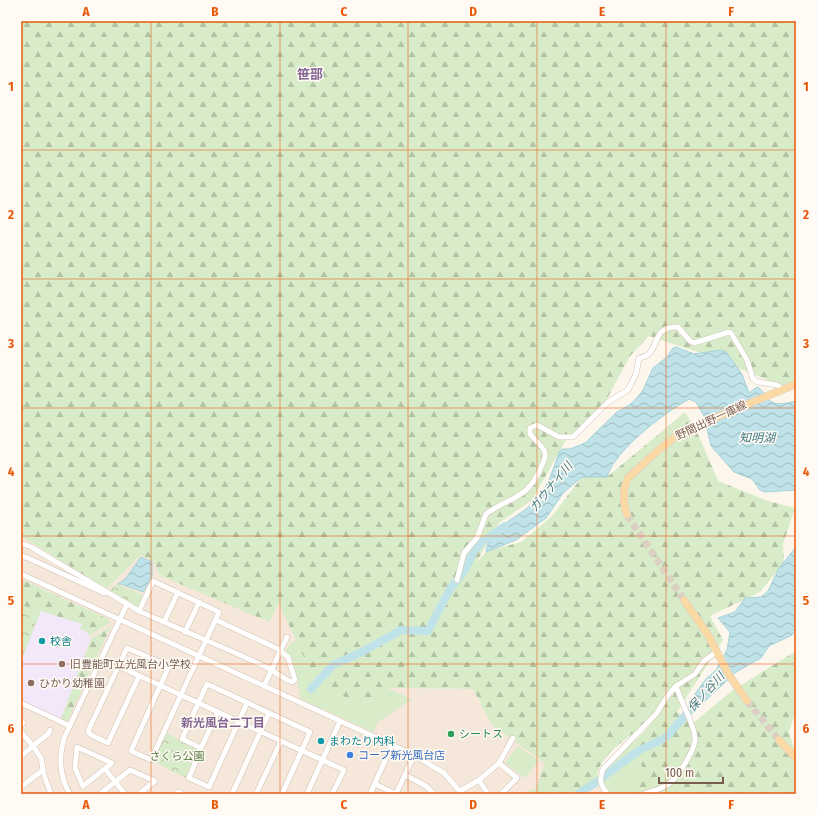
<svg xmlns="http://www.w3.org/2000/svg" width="817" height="815" viewBox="0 0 817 815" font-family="'Fira Sans Condensed','Noto Sans JP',sans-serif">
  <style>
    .residential { fill: #f5e8da }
    .education { fill: #f3e8fa }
    .grass { fill: #d8ecc9 }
    .forest { fill: url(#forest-firs) }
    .park { fill: url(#park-crowns) }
    .water { fill: url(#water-waves); stroke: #a5d3da }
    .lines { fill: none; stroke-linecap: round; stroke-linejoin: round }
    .river { stroke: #bfe3e8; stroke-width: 8 }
    .major-tunnel { stroke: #dcd0c4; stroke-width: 7; stroke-dasharray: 7 3.5; stroke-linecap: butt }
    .minor-casing { stroke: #d1beb0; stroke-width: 6 }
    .major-casing { stroke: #dad1cd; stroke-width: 8 }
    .minor { stroke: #fff; stroke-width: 5 }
    .major { stroke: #fbd9a5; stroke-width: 7 }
    .grid { fill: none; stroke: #e8590c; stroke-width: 1; stroke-opacity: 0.55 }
    .culture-dot { fill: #0f9aa8; stroke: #fffaf3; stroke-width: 1.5 }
    .education-dot { fill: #8d6e63; stroke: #fffaf3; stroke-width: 1.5 }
    .leisure-dot { fill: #2e9e5b; stroke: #fffaf3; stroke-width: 1.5 }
    .shop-dot { fill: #3f7fe0; stroke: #fffaf3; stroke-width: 1.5 }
    .labels { text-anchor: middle; stroke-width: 3; stroke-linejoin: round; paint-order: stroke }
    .street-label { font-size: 11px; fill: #7a5c4d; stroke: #fffaf3 }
    .culture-label { font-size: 11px; fill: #0d838f; stroke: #fffaf3; text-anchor: start }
    .education-label { font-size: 11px; fill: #785e54; stroke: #fffaf3; text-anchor: start }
    .leisure-label { font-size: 11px; fill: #27864d; stroke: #fffaf3; text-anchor: start }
    .shop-label { font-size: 11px; fill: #366cbe; stroke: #fffaf3; text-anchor: start }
    .park-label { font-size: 11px; fill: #537a41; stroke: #fffaf3 }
    .water-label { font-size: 12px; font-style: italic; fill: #437c86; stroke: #fffaf3 }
    .neighbourhood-label { font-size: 12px; font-weight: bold; fill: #846695; stroke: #fffaf3 }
    .quarter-label { font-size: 13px; font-weight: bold; fill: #846695; stroke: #fffaf3 }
    .neatline { fill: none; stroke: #e8590c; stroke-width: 1.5 }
    .grid-label { font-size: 13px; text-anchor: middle; font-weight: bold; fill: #e8590c }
  </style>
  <defs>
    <pattern id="forest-firs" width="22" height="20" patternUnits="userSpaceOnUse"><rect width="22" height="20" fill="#d8ecc9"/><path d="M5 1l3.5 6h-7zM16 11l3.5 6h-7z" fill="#b4c2a5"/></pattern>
    <pattern id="park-crowns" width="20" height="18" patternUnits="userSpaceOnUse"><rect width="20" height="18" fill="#d8ecc9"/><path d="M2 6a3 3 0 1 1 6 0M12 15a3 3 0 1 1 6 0" fill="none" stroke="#b4c2a5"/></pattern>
    <pattern id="water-waves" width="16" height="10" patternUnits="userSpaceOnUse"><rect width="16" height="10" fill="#bfe3e8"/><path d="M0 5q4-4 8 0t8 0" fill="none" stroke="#a0bbbe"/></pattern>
  </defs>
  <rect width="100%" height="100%" fill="#fdf6ec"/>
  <path class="residential" d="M21,503L141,555L269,622L279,603L364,703L391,688L473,689L492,725L519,743L603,777L616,794H21Z"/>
  <path class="education" d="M21,605L82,624L89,635L90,640L61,719L21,701Z"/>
  <g class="grass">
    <path d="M297,641L319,689L364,703L389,689L412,699L378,722L373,732L301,699L291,656L284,652L292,642Z"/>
    <path d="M518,746L539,761L525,778L505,763Z"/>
    <path d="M640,760L643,768L627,794H611L605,787L603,777L616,770L631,768Z"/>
  </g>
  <g class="forest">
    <path d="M21,21H796V389H790L701,353L649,336L630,356L602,408L567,438L532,500L499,523L476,563L487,551L521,542L551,517L582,477H607L685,412L698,434L718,481L768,501L795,508L783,544L784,563L760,592L710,616L723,640L677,712L693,723L733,690L796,651V712L789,731L796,756V794H627L642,768L640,760L631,768L616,770L603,777C610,757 630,746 644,732C653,723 659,712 666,702L662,699C657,707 651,718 644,724C626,741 597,755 596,782L590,785L585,793L520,794L536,788L545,763L492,725L473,689L391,688L364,703L319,689L279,604L269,622L159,575L155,563L141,555L106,589L23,537L21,503Z"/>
    <path d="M21,579L108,619L110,621L109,623L89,636L87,632L80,629L82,624L21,605Z"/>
    <path d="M111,626L68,720L66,721L61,719L91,639Z"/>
  </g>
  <g class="park">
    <path d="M117,584L145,596L140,607H136L110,593L109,590Z"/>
    <path d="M21,605L41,611L21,661Z"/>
    <path d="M166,733L197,748L198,751L185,778L153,761Z"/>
  </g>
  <g class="water">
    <path d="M676,347L694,354L721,350L726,352L742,374L749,393L757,387C763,390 763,393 768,399C775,407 787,403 796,401V490L765,492L760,490L752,479L734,472L711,446L704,416L696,402L689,399C663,414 615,450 607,477H582L563,493L546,518L516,540L486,552C489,527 516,519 532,504C547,491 553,470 559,452L562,449H570L585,443L617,412L631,404L642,392L653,368L667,357L673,348Z"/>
    <path d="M796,547V631L792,635L769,646L761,658L736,672L691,714L684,716L693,697L705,680L716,670L727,650L730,632L718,618L735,612L745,598L761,597L768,591L779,568Z"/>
    <path d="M141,557L152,562V576L143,592L121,584H118L126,578Z"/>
  </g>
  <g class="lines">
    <g class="river">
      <path d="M311,689L333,665L362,652L401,630L428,631L450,589L465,570L474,551L483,541L505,526"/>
      <path d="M603,777L638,751L665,738L692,708"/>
      <path d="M578,794L598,781"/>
    </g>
    <g class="major-tunnel">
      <path d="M627,515L684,600"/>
      <path d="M747,701L779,740"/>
    </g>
    <defs>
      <g id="minor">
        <path d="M21,543L31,547L139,611"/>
        <path d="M21,556L28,558L104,593"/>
        <path d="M21,574L414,755L444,773L462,794"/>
        <path d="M457,580L464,553L477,538L486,514C511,496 528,500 542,465C544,461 547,455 544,450C541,445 534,439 530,434V428L537,425L559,437H573L608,402L628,390L636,374L639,358C663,354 648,326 678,327L690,341L694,343L729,332L731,333L747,360L753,379L758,382L777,385L783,389"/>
        <path d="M164,622L178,592"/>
        <path d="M185,632L199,602"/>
        <path d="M118,666L344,770L332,794"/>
        <path d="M139,676L108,743L91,735L88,731L127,648L169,666L131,751L151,760L219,612L153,581L139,611C181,630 224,647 266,667C275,672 283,678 292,682L295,680L288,657L278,649L216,620"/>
        <path d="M264,686L287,637"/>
        <path d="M21,703L70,726"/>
        <path d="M218,712L201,748L182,739L207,684L310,732L282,794"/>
        <path d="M21,720L23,723L21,725"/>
        <path d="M50,730L48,734L33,746L41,758L44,775L51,794"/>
        <path d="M21,732L33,746L21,756"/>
        <path d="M77,747L112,763L83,786L75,768Z"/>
        <path d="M201,748L189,778L209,787L247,703"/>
        <path d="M499,763L517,778L501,794"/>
        <path d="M105,769L125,794"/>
        <path d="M405,775L426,786L434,794"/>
        <path d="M479,780L488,794"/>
        <path d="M375,784L396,794"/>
        <path d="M21,787L43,770"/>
        <path d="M460,791L479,780L499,763L513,738"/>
        <path d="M70,794C59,777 59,757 64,738L127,604"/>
        <path d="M100,794L130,770L155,781L139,794"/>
        <path d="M176,794L178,792L183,794"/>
        <path d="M232,794L269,713"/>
        <path d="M256,794L281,741"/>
        <path d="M307,794L340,721"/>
        <path d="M370,794L392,745"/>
        <path d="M396,794L414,755"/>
        <path d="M608,794C600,785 599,780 603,769L656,714L668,695L676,686L695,674L704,661L716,652"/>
        <path d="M644,794C652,791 661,789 667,785C677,779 696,749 695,738C695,726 680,700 676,686"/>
      </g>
      <g id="major">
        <path d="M627,515C623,501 622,491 628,478L655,453L681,432L796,384"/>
        <path d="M684,600L708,635L729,675L747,701"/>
        <path d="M779,740L796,758"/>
      </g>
    </defs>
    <use href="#minor" class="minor-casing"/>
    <use href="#major" class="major-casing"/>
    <use href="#minor" class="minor"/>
    <use href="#major" class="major"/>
  </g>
  <path class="grid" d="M151,21V794M280,21V794M408,21V794M537,21V794M666,21V794M21,150H796M21,279H796M21,408H796M21,536H796M21,664H796"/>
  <g class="culture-dot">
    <circle cx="42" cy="641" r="4"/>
    <circle cx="321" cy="741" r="4"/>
  </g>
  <g class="education-dot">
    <circle cx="62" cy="664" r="4"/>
    <circle cx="31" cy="683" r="4"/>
  </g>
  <circle class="leisure-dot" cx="451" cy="734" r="4"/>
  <circle class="shop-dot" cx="350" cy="755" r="4"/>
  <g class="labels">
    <g class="street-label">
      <text transform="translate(711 420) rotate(-25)" y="4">野間出野一庫線</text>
    </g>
    <g class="culture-label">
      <text x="50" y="645">校舎</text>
      <text x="329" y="745">まわたり内科</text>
    </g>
    <g class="education-label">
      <text x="70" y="668">旧豊能町立光風台小学校</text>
      <text x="39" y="687">ひかり幼稚園</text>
    </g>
    <g class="leisure-label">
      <text x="459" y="738">シートス</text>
    </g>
    <g class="shop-label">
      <text x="358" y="759">コープ新光風台店</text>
    </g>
    <g class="park-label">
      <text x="177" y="760">さくら公園</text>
    </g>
    <g class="water-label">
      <text x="757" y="442">知明湖</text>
      <text transform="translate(551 487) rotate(-51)" y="4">ガウナイ川</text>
      <text transform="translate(706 692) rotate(-48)" y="4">保ノ谷川</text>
    </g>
    <g class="neighbourhood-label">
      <text x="223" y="727">新光風台二丁目</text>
    </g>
    <g class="quarter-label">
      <text x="310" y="79">笹部</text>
    </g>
  </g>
  <rect width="817" height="815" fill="none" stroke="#fffaf3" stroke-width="44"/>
  <path d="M659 777v6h64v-6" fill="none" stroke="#7a5c4d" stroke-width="2"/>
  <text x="665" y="777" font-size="12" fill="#7a5c4d" stroke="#fffaf3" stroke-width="3" paint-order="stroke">100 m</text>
  <rect x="22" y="22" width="773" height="771" class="neatline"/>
  <g class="grid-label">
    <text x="86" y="16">A</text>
    <text x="215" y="16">B</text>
    <text x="344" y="16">C</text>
    <text x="473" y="16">D</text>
    <text x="602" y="16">E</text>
    <text x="731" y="16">F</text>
    <text x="11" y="91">1</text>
    <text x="806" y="91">1</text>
    <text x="11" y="219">2</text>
    <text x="806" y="219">2</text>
    <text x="11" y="348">3</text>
    <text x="806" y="348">3</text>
    <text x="11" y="476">4</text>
    <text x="806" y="476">4</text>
    <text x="11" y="605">5</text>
    <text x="806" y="605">5</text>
    <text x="11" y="733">6</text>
    <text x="806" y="733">6</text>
    <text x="86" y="809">A</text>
    <text x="215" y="809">B</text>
    <text x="344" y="809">C</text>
    <text x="473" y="809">D</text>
    <text x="602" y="809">E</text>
    <text x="731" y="809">F</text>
  </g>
</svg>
